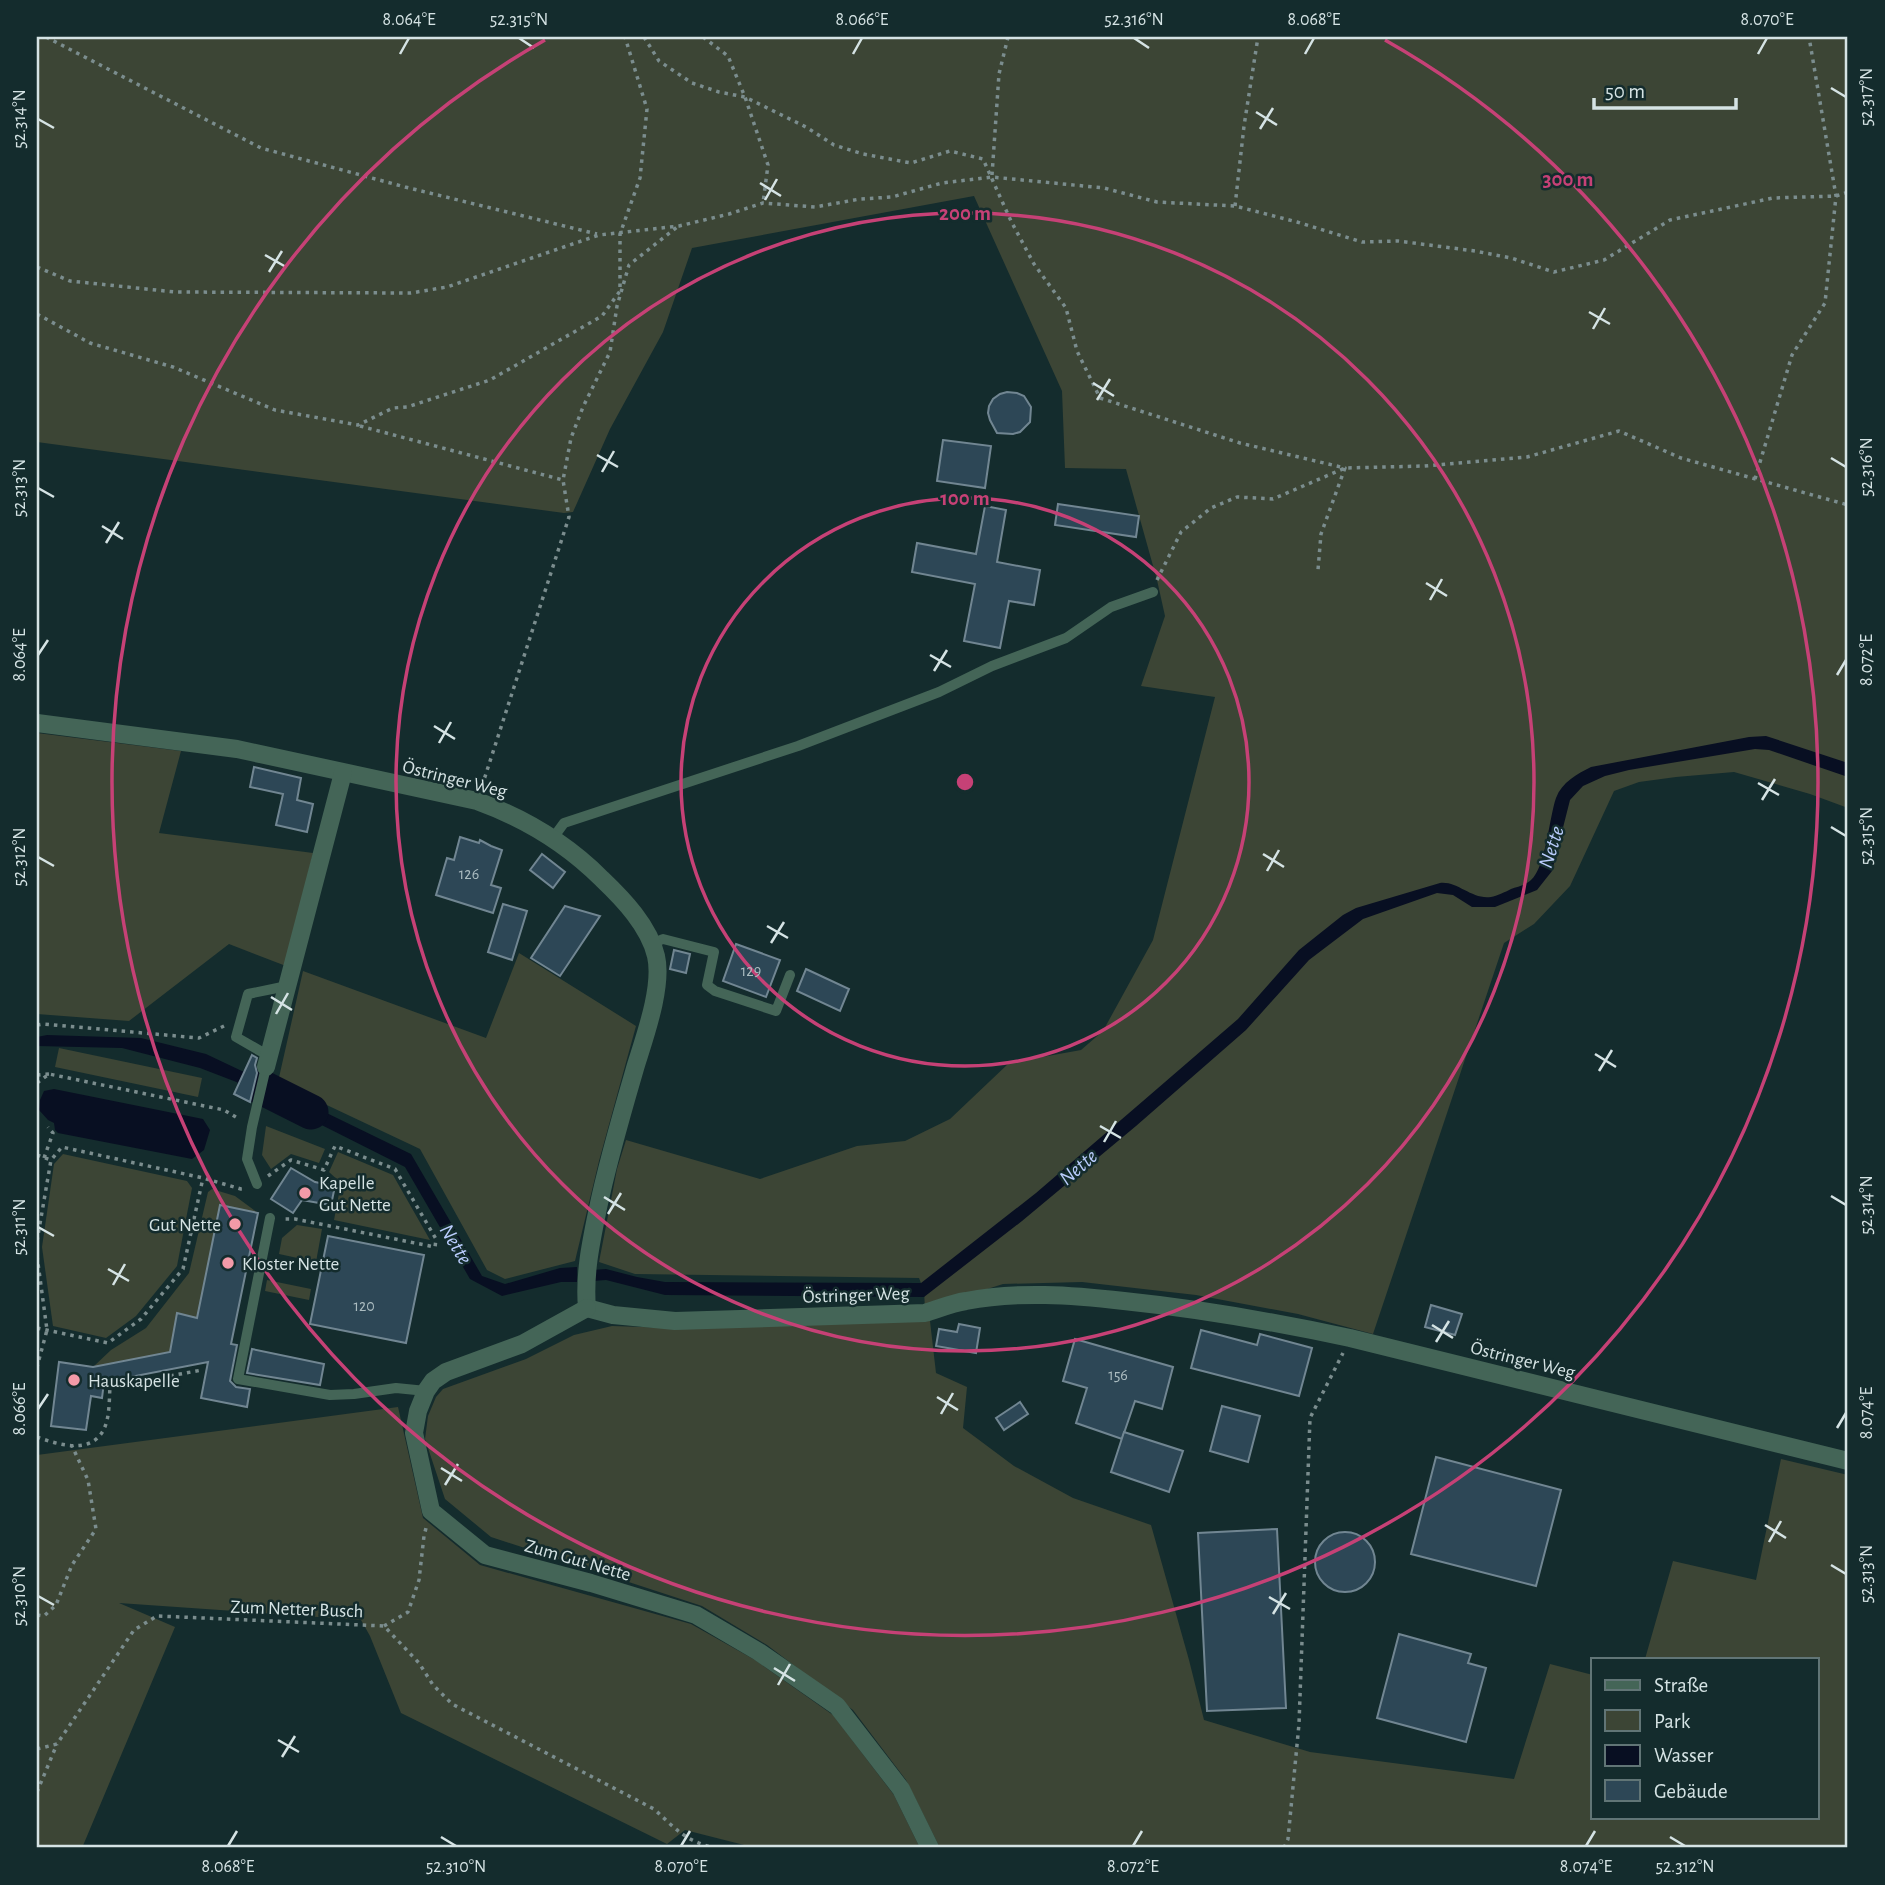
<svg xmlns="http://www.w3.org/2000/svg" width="1885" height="1885" viewBox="0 0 1885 1885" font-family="'Alegreya Sans',sans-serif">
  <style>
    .green { fill: #3c4535 }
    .water { fill: #080f22 }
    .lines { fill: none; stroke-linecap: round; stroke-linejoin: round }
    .river { stroke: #080f22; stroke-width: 35 }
    .building { fill: #2d4756; stroke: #718692; stroke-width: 2 }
    .path { stroke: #7b8d8e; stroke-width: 3.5; stroke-dasharray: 3.5 5; stroke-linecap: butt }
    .lane { stroke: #446557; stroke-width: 10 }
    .street { stroke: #446557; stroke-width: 18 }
    .ticks { fill: none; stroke: #d5e3e4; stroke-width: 2.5 }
    .ring { fill: none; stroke: #c64176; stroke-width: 3.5 }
    .poi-dot { fill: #f39aa8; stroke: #142c2d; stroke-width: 2.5 }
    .labels { text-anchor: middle; stroke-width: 5; stroke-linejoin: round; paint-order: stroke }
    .number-label { font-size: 16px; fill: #abbcc0 }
    .street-label { font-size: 19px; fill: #d5e3e4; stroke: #142c2d }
    .poi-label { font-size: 19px; fill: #d5e3e4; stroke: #142c2d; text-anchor: start }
    .water-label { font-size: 21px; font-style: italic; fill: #bacdfd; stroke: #142c2d }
    .centre { fill: #c64176; stroke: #142c2d; stroke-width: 3.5 }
    .ring-label { font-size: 21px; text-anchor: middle; font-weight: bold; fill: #c64176; stroke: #142c2d; stroke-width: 5; stroke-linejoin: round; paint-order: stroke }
    .neatline { fill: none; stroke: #d5e3e4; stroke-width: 2.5 }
    .ticks-label { font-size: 18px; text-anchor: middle; fill: #d5e3e4 }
  </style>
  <rect width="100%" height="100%" fill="#142c2d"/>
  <g class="green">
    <path d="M37,37H1848V808L1810,794L1734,772L1676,777L1639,782L1614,791L1570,886L1534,924L1504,943L1373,1334L1298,1314L1196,1295L1082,1282L1003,1284L925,1309L924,1291L919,1278L635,1274L599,1262L617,1169L626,1140L760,1179L857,1146L905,1141L950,1119L1009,1063L1081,1050L1103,1031L1153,940L1215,697L1141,686L1165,616L1157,580L1126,469L1065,468L1062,391L974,196L692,248L663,332L610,429L573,512L564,513L37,442Z"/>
    <path d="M37,733L181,751L159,833L313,853L286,966L229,944L129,1021L37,1014Z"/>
    <path d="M519,953L636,1026L599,1161L575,1261L505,1279L487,1270L420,1149L278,1082L303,971L486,1038Z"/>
    <path d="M59,1048L202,1078L198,1097L55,1067Z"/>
    <path d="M266,1126L325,1149L319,1163L291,1154L271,1169L262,1155Z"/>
    <path d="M338,1152L393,1175L430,1240L334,1220L341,1183L329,1172Z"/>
    <path d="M63,1154L187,1181L192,1188L177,1266L136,1316L106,1338L53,1326L42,1247L54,1164Z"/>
    <path d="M212,1189L235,1196L258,1213L197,1318L177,1314L170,1352L93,1367L111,1350L146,1328L189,1273L208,1192Z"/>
    <path d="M297,1225L322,1229L316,1262L279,1254L282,1238Z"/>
    <path d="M267,1280L311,1289L309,1300L265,1291Z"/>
    <path d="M930,1321L936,1373L967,1387L963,1428L1014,1466L1073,1498L1151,1525L1189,1660L1204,1720L1310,1752L1514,1779L1550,1664L1593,1675V1817H1817V1659H1645L1673,1561L1756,1580L1781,1459L1848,1475V1848H940L906,1780L853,1710L767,1645L702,1606L491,1537L445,1499L425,1439L428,1416L436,1397L443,1389L526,1359L574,1335L612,1326L672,1328Z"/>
    <path d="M398,1407L423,1518L480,1565L691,1624L755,1660L833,1715L894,1795L920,1848H756L685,1830L667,1844L401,1713L370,1636L361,1620L119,1603L175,1627L82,1848H37V1455Z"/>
  </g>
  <g class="water">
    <path d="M1766,736L1848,763V777L1769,750L1755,749L1629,770L1605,776L1583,786L1570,800L1552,871L1537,890L1495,907H1472L1453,895L1437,893L1363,919L1309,960L1246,1030L1136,1126L1022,1221L924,1297L665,1295L606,1280L593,1281V1270L606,1269L637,1277L665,1282L921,1283L1036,1193L1143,1101L1238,1019L1299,950L1343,915L1356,908L1440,883C1458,881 1472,900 1491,897C1497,896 1505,892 1511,889C1517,887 1526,885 1531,880C1546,867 1549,818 1556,798C1562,782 1577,774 1591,767L1749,737Z"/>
    <path d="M47,1035L141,1038L206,1054L244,1072L239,1083L200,1068L122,1048L37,1046V1037Z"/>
    <path d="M269,1085L411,1154L482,1276L505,1284L560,1268L577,1267V1282H561L502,1296L470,1279L405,1167L266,1097Z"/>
    <path d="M54,1089L203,1119L210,1130L204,1150L192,1159L58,1133L55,1130L54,1123L48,1120L39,1110L40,1100L44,1091Z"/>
  </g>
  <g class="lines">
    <path class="river" d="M255,1084L311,1112"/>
  </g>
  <g class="building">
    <path d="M1007,392L1017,393L1024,396L1031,407L1030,422L1020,432L1013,434L997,433L990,420L988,413L989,406L993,399L1000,394Z"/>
    <path d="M943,440L991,446L985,488L937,481Z"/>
    <path d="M1058,504L1139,516L1136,537L1055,525Z"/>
    <path d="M985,506L1006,510L997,562L1040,570L1034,605L1009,601L1000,648L964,641L975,584L912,572L917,543L976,554Z"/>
    <path d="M254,767L301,778L297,800L313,804L307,832L276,825L283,794L250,787Z"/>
    <path d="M460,837L479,843L480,840L491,846L502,850L491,885L501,888L493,913L436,895L447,858L454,860Z"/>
    <path d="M542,854L565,872L553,888L530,870Z"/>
    <path d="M503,904L527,911L512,960L488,952Z"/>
    <path d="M565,906L600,916L560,976L531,958Z"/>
    <path d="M736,944L780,960L766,997L723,981Z"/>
    <path d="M674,950L690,954L686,973L670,969Z"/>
    <path d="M806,969L849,989L840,1011L797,991Z"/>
    <path d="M252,1055L257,1058L255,1065L257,1073L250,1102L234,1094Z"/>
    <path d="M291,1168L315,1182L335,1186L331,1205L302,1200L293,1213L271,1199Z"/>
    <path d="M220,1205L258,1213L231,1344L237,1345L230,1381L236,1387L250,1389L247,1407L201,1398L208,1362L104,1382L102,1398L91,1396L86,1430L51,1426L59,1362L93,1367L170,1352L177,1313L197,1318Z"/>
    <path d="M328,1236L424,1255L406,1343L310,1324Z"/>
    <path d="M1431,1305L1462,1314L1455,1335L1425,1327Z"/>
    <path d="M959,1324L980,1328L976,1353L936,1346L939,1329L957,1332Z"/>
    <path d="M1201,1330L1257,1345L1260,1334L1312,1348L1299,1396L1191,1368Z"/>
    <path d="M1075,1339L1173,1367L1162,1409L1135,1401L1122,1439L1076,1423L1087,1388L1063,1381Z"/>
    <path d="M252,1349L324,1364L320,1385L247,1373Z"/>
    <path d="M1020,1402L1028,1414L1004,1430L996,1418Z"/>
    <path d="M1222,1406L1260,1416L1248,1462L1210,1451Z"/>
    <path d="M1124,1432L1183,1451L1169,1492L1111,1472Z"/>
    <path d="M1436,1457L1561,1490L1536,1586L1411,1554Z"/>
    <path d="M1277,1529L1286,1708L1207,1711L1198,1533Z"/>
    <circle cx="1345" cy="1562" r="30"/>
    <path d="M1399,1634L1471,1654L1468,1663L1486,1668L1466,1742L1377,1718Z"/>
  </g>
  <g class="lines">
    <g class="path">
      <path d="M46,37L261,148L405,187L597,234"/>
      <path d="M644,37L659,61L692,83L719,92L745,97L806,127L834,145L863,154L911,163L950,151L983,159L1011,221L1034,264L1066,308L1077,351L1100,398L1240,443L1345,468L1321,534L1318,570"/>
      <path d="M703,37L728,56L745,97L768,165L763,203"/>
      <path d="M992,175L999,74L1008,37"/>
      <path d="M1235,206L1244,126L1258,37"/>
      <path d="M37,267L70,281L175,292L411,293L447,287L599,235L679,226L729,214L763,203L815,207L860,199L892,197L942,183L992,177L1104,188L1157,202L1235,206L1297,222L1362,242L1398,241L1475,251L1511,258L1554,272L1604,260L1670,220L1773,198L1836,196L1848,192"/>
      <path d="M37,314L90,343L173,367L275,410L358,425L393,408L407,407L490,380L602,316L620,291V234L640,178L647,109L625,37"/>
      <path d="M360,426L563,480"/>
      <path d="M1755,479L1792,355L1825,303L1836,196L1809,37"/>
      <path d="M1157,580L1181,532L1211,508L1237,497L1273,499L1345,468L1424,466L1527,457L1619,431L1681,458L1848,505"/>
      <path d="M482,786L569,517L563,480L571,438L583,407L610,352L617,306L629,265L677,227"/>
      <path d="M37,1025L43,1024L199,1038L224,1026"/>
      <path d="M37,1075L49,1074"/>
      <path d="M37,1083L49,1074L224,1110L239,1119"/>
      <path d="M37,1155L51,1160"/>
      <path d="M44,1158L53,1133L48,1127"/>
      <path d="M268,1176L291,1160L324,1170L335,1146L395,1169L436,1239L435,1247L295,1219H285"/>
      <path d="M37,1241L51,1160L62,1147L203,1178L241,1189H243"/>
      <path d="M37,1256L47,1330L37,1367"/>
      <path d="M37,1328L108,1343L141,1319L183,1269L203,1178"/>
      <path d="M37,1437C57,1444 89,1455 103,1431C110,1418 109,1401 110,1387L202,1370"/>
      <path d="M37,1615L44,1616L56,1605L72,1565L96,1529L88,1480L72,1446"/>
      <path d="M384,1626L408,1612L419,1580L424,1536L426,1528"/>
      <path d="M37,1749L57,1744L134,1630L157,1616L384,1626L419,1663L433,1685L452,1704L654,1809C676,1829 685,1841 715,1848"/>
      <path d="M37,1792L57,1744"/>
      <path d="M1284,1848L1288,1839L1299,1724L1310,1418L1343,1353"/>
    </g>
    <g class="lane">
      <path d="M553,838L564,823L798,746L939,692L992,666L1066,638L1111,607L1153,592"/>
      <path d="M651,944L663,939L714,952L707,985L715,991L776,1011L790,975"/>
      <path d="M269,1056L236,1037L248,994L287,986"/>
      <path d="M257,1184L247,1159L252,1127L266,1067"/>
      <path d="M270,1218L238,1379L330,1395L354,1394L396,1388L426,1391"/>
    </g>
    <g class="street">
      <path d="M37,723L237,749L477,801C524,818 566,843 602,879C623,899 649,926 656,956C663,986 645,1036 636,1065C622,1113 608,1160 598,1208C591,1242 584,1274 587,1308"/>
      <path d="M266,1067L343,773"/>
      <path d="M587,1308L613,1315L675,1321L925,1313C938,1309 952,1303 966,1301C1018,1291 1072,1295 1124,1301C1201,1309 1275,1322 1350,1338L1848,1461"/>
      <path d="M587,1308L522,1344L446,1372L433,1381L426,1391L418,1411L414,1433L431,1511L485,1555L591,1583L696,1615L759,1652L837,1706L901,1789L930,1848"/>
    </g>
  </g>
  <path class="ticks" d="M519,38L534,48M1134,38L1149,48M400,54L409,38M853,54L862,38M1305,54L1314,38M1758,54L1767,38M1831,88L1846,97M1256,112L1277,125M38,119L54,128M1260,129L1273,108M760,183L781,196M765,200L777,179M265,255L286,267M269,272L282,251M1589,312L1610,324M1593,329L1605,308M1093,383L1114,396M1097,400L1110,379M597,455L618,467M1831,458L1846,467M602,472L614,451M38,488L54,497M102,526L123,539M106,543L119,522M1426,583L1447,596M1430,600L1442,579M38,655L48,640M930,655L951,667M934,671L947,650M1837,675L1846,660M434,726L455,739M439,743L451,722M1758,783L1779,795M1762,800L1775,779M1831,827L1846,836M1263,854L1284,867M38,857L54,866M1267,871L1279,850M767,926L788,938M771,943L784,922M271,997L292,1010M276,1014L288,993M1595,1054L1616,1067M1599,1071L1612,1050M1100,1126L1121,1138M1104,1142L1116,1121M1831,1196L1846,1205M604,1197L625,1210M608,1214L621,1193M38,1227L54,1236M108,1269L129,1281M113,1285L125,1264M1432,1325L1453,1338M1436,1342L1449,1321M937,1397L958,1410M38,1409L48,1394M941,1414L953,1393M1837,1428L1846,1413M441,1468L462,1481M445,1485L458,1464M1765,1525L1786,1538M1769,1542L1781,1521M1831,1565L1846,1574M38,1596L54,1605M1269,1597L1290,1609M1273,1614L1286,1593M774,1668L795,1681M778,1685L790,1664M278,1740L299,1752M282,1757L295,1736M441,1837L456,1846M1670,1837L1685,1846M228,1846L237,1831M681,1846L690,1831M1133,1846L1142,1831M1586,1846L1595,1831"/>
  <g class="ring">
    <circle cx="965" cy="782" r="284"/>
    <circle cx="965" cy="782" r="569"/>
    <path d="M1385 40A853 853 0 1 1 545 40"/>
  </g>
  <g class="poi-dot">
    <circle cx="305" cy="1193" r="7"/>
    <circle cx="235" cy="1224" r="7"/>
    <circle cx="228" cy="1263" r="7"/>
    <circle cx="74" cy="1380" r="7"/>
  </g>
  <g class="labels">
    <g class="number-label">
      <text x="469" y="879">126</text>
      <text x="751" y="976">129</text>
      <text x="364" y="1311">120</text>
      <text x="1118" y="1380">156</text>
    </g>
    <g class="street-label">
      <text transform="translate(455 778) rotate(14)" y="7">Östringer Weg</text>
      <text transform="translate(856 1294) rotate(-2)" y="7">Östringer Weg</text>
      <text transform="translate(1523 1359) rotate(14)" y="7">Östringer Weg</text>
      <text transform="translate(578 1559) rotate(16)" y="7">Zum Gut Nette</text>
      <text transform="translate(297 1608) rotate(2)" y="7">Zum Netter Busch</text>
    </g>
    <g class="poi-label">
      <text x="319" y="1189">Kapelle<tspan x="319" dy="22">Gut Nette</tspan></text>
      <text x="221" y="1231" text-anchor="end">Gut Nette</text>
      <text x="242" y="1270">Kloster Nette</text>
      <text x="88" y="1387">Hauskapelle</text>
    </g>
    <g class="water-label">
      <text transform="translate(1551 847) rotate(-72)" y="7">Nette</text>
      <text transform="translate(1078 1167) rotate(-41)" y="7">Nette</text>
      <text transform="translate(456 1244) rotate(59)" y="7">Nette</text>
    </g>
  </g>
  <circle cx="965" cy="782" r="10" class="centre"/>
  <g class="ring-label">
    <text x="1568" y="186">300 m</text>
    <text x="965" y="220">200 m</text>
    <text x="965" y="505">100 m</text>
  </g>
  <rect width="1885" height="1885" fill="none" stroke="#142c2d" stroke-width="77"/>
  <rect x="1591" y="1658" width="228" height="161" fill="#142c2d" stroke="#617576" stroke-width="2"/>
  <rect x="1605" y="1680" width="35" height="10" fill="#446557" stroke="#617576" stroke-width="2"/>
  <text x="1654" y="1692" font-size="21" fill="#d5e3e4">Straße</text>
  <rect x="1605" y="1710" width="35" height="21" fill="#3c4535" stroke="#617576" stroke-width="2"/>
  <text x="1654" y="1728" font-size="21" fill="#d5e3e4">Park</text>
  <rect x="1605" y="1745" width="35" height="21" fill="#080f22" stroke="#617576" stroke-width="2"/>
  <text x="1654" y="1762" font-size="21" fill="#d5e3e4">Wasser</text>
  <rect x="1605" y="1780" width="35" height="21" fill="#2d4756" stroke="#617576" stroke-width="2"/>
  <text x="1654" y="1798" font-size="21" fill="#d5e3e4">Gebäude</text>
  <path d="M1594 98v10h142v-10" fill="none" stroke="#d5e3e4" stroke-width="3.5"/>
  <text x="1605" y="98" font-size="21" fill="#d5e3e4" stroke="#142c2d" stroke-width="5" paint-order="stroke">50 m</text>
  <rect x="38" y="38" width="1808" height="1808" class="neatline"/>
  <g class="ticks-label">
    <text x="409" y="25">8.064°E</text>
    <text x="519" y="25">52.315°N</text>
    <text x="862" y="25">8.066°E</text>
    <text x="1134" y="25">52.316°N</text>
    <text x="1314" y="25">8.068°E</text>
    <text x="1767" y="25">8.070°E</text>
    <text transform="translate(1866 97) rotate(-90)" y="6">52.317°N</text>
    <text transform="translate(19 119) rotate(-90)" y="6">52.314°N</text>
    <text transform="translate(1866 467) rotate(-90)" y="6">52.316°N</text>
    <text transform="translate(19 488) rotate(-90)" y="6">52.313°N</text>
    <text transform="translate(19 655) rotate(-90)" y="6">8.064°E</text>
    <text transform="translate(1866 660) rotate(-90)" y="6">8.072°E</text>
    <text transform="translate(1866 836) rotate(-90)" y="6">52.315°N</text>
    <text transform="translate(19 857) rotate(-90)" y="6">52.312°N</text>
    <text transform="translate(1866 1205) rotate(-90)" y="6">52.314°N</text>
    <text transform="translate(19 1227) rotate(-90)" y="6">52.311°N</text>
    <text transform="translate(19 1409) rotate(-90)" y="6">8.066°E</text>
    <text transform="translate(1866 1413) rotate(-90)" y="6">8.074°E</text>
    <text transform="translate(1866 1574) rotate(-90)" y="6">52.313°N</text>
    <text transform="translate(19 1596) rotate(-90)" y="6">52.310°N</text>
    <text x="228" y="1872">8.068°E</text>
    <text x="456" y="1872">52.310°N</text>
    <text x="681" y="1872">8.070°E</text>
    <text x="1133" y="1872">8.072°E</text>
    <text x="1586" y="1872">8.074°E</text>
    <text x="1685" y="1872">52.312°N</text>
  </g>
</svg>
